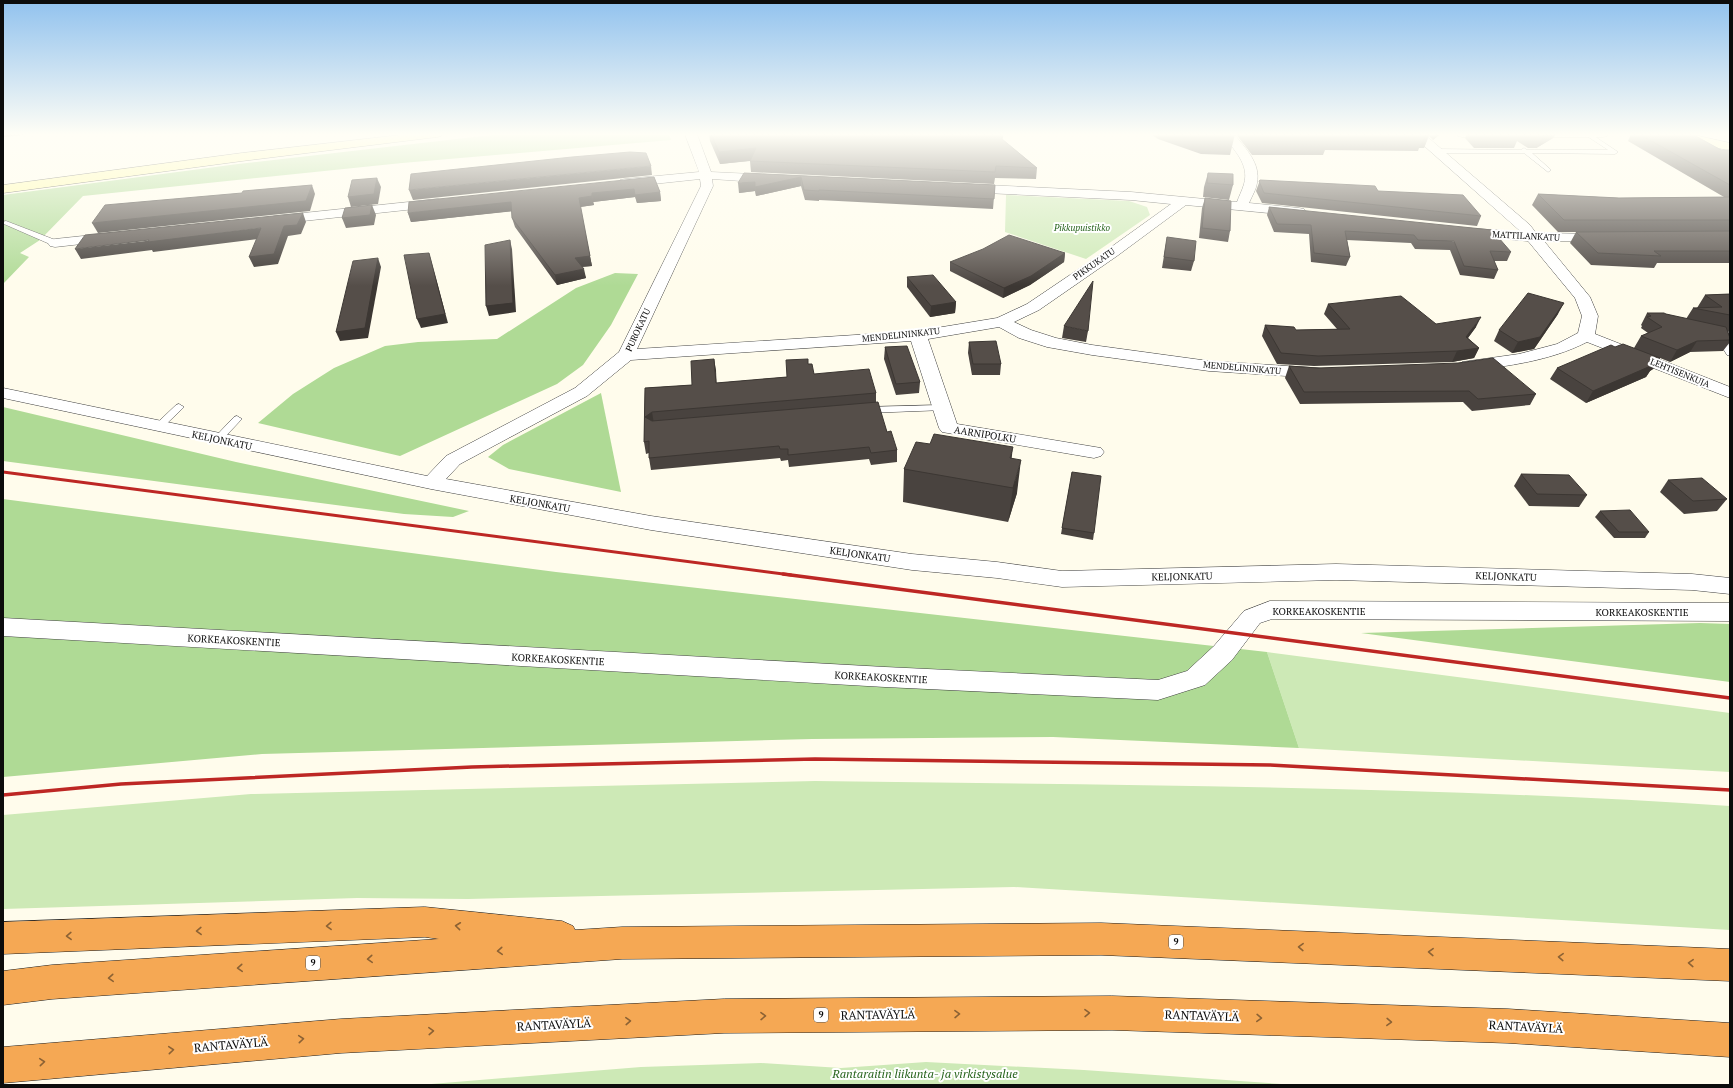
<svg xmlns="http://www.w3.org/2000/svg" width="1733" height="1088" viewBox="0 0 1733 1088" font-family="'PT Serif',serif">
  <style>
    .green { fill: #cde9b6 }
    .forest { fill: #afda95 }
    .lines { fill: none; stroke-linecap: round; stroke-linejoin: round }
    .lane-casing { stroke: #3f3f3f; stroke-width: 1 }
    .street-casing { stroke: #3f3f3f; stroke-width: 1 }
    .secondary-casing { stroke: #2e2e2e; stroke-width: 1 }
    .highway-casing { stroke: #1d1d1d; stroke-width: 1 }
    .lane { fill: #fff; fill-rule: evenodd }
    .street { fill: #fff; fill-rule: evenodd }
    .secondary { fill: #fffba7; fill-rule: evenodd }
    .highway { fill: #f5a854; fill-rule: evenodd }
    .rail-far1 { stroke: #bd2724; stroke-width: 3 }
    .rail { stroke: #bd2724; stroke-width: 3.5 }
    .wall { fill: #49433f }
    .shaded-wall { fill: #3c3733 }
    .building { fill: #554e49; stroke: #3c3733 }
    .oneway { stroke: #8c6234 }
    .labels { text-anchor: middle; stroke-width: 4; stroke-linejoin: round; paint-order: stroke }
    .far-park-label { font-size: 9px; font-style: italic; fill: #27641d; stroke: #fff }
    .far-street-label { font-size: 9px; fill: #0c0c0c; stroke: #fff }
    .shield { fill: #fff; stroke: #555; stroke-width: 1 }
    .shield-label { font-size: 9px; font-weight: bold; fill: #0c0c0c }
    .street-label { font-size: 10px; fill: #0c0c0c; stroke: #fff }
    .near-street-label { font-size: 12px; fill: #0c0c0c; stroke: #fff }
    .near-park-label { font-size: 12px; font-style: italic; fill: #27641d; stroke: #fff }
  </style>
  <rect width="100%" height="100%" fill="#fffcec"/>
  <g class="green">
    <path d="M1006,195L1129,201L1147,207L1150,215L1086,259L1005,232Z"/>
    <path d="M1267,652L1730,713V772L1299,748Z"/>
    <path d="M815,781C1120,785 1426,786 1730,806V930L1014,887L468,899L357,898L3,909V815L251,794Z"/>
    <path d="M926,1062L1084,1070L1296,1085H419L641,1067L761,1063L841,1068Z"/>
  </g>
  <g class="forest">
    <path d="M500,134H669L671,140L402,163L83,196L40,240L20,253L29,257L3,284V195L238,164Z"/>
    <path d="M615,273L638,274L611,325L583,365L557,384L400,456L258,423L293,394L334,368L385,346L418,342L497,339L576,288Z"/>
    <path d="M601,393L621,492L509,469L488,457L503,445Z"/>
    <path d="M3,407L236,462L469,511L453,517L404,514L3,461Z"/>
    <path d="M3,499L556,572L1267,652L1299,748L1053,737L812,739L262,754L3,777Z"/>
    <path d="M1700,623L1730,624V682L1361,633Z"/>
  </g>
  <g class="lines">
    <defs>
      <g id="lane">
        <path d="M1584,134H1591L1618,152L1615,154L1532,153L1550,169L1551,170L1548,172L1524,153H1436L1433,151L1436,149L1521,150L1524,148L1527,150H1608Z"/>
        <path d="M6,221L58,241L59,243L55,245H52L4,224L3,222Z"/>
        <path d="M1730,332V336L1728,337L1730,356L1727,355L1722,347L1720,335L1721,333Z"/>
        <path d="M179,404L184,407L182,409L161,429H155L153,427L155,425L176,405Z"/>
        <path d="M942,405L947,408L945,410L867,413L862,410L867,407Z"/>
        <path d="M237,416L242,419L240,421L221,441H215L213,439L215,437L234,417Z"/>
      </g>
      <g id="street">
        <path d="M685,134H697L711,172L772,175L776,176L778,179L776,182L772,183L712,179L713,186L637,349L918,331L997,318L1027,304L1107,250L1171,204L1131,200L965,192L960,191L959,188L960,185L965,184L1131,192L1237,202C1239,196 1242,191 1244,184C1250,164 1233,149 1222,134H1234C1245,148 1261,163 1257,183C1256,190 1252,196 1249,203L1299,208L1304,209L1306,212L1304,215L1299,216L1186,205L1117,256L1039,310L1014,322L1031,330L1056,338L1092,345L1209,361L1318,368L1324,369L1327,373L1324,377L1318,378L1209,371L1092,355L1047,347L1019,338L999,327L928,339L957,424L1101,448L1104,452L1101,456L1094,458L942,432L939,428L911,341L631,360L587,396L460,464L446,479L651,516L912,554L997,562L1062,571L1336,564L1692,574L1730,578V594L1692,590L1336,580L1062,587L997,578L912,570L651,530L431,489L3,398V388L427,476L446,456L575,388L619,352L701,186L700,179L625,187L620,186L619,183L620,180L625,179L699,172Z"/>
        <path d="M1411,134H1424L1530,225L1536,233L1609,234L1611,237L1609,240L1604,241H1544L1590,297L1598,316L1595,334L1730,387V398L1587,342C1550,361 1508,366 1468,371L1462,370L1459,366L1462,362L1519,354L1557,344L1578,333L1582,316L1575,298L1528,241L1461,235L1459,232L1461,229L1466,228L1521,232Z"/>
        <path d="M1456,134H1609L1607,136L1603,137H1462L1458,136Z"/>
        <path d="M438,199L443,200L445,203L443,206L275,224L270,223L268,220L270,217L275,216Z"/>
        <path d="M112,233L117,234L119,237L117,240L55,247L50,246L48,243L50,240L55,239Z"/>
        <path d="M1270,601L1730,603V621L1272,619L1260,623L1232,660L1205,685L1158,700L885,687L3,636V618L885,667L1158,680L1187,671L1214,646L1244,611Z"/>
      </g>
      <g id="secondary">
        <path d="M409,134H443L441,136L437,137L242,161L3,193V185L242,153Z"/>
        <path d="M1670,134H1690L1730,143V151L1672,136Z"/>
      </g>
      <g id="highway">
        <path d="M425,907L562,921L573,926L575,930L622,927L1101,923L1730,949V981L1101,955L622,959L52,999L3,1005V971L52,965L439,939L425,937L3,954V922Z"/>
        <path d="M1112,996L1508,1009L1730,1023V1057L1508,1043L1112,1030L724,1033L341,1053L3,1083V1047L341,1019L724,999Z"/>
      </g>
    </defs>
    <use href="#lane" class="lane-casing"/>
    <use href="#street" class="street-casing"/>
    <use href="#secondary" class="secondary-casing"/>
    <use href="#highway" class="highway-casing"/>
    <use href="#lane" class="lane"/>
    <use href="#street" class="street"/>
    <use href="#secondary" class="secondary"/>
    <use href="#highway" class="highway"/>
    <path class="rail-far1" d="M3,472L791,575"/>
    <g class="rail">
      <path d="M783,574L1730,698"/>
      <path d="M3,795L121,784L472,767L815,759L1270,765L1730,790"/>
    </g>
  </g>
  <g class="wall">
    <path d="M709,134H1003L1002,139L1037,168L1036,179L995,178L994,184L751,172L750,161L720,164L710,141Z"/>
    <path d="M1151,134H1235L1230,155L1201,154L1158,139Z"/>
    <path d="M1236,134H1440L1433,140L1429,136L1424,148H1419L1418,151L1325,150L1323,155H1252Z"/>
    <path d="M1467,134H1556L1553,138L1538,147L1537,148H1528L1517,141L1514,148H1474L1465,138Z"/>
    <path d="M1631,134H1692L1721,150H1730V263H1657L1654,268L1591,265L1570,243L1576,232H1558L1532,205L1538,194L1619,198L1724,197L1628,141Z"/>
    <path d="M744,173L995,185L993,209L819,200V201L805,200L801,186L756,196L755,191L739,193Z"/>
    <path d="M1208,173L1233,185L1229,200L1203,197L1204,187Z"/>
    <path d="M654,177L660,192L661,201L637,203L635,197L593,202L594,205L580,207L592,266L582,267L586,278L557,285L515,227L512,218V211L411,222L408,213Z"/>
    <path d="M1260,180L1378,191L1481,216L1477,226L1262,203L1256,191Z"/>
    <path d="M1205,198L1230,231L1228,242L1199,238L1202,208Z"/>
    <path d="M1269,207L1511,252L1507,261H1494L1498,270L1494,279L1460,275L1450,250L1415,249L1411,243L1347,240L1350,257L1346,266L1311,262L1309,234L1274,232L1267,215Z"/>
    <path d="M1167,237L1194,261L1191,271L1162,268Z"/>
    <path d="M1065,253L1064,262L1030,285L1003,298L950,271V262Z"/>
    <path d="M907,277L956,302L955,313L930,317L907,287Z"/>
    <path d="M1730,294V331H1728L1730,337V342L1723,351L1690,352L1670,362L1660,358L1653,369L1650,371L1646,377L1586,403L1550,379L1557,368L1615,347L1634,348L1641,336L1648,333L1641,328L1642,326L1641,325L1647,313L1666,314L1686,319L1693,308H1697L1705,295Z"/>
    <path d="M1328,304L1436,324L1476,327L1468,338L1479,348L1474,358L1452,362L1314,366L1277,364L1262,336L1265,325L1296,330L1337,329L1324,314Z"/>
    <path d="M1558,314L1534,349L1512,353L1494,341L1499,330Z"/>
    <path d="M1064,326L1088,331L1086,342L1062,338Z"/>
    <path d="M969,342L1001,364L1000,375H972L968,353Z"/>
    <path d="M885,347L920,382L919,393L896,395L884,359Z"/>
    <path d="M714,359L716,383L787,377L808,364L814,374L876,393V402L887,432L897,450V462L871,465L869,459L789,467L788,460L781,461L780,458L651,470L649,458V453L646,454L644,442L645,388L692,385Z"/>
    <path d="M1289,366L1536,394L1530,405L1472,411L1463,402L1300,404L1285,378Z"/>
    <path d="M930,444L1012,459L1017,493L1008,522L903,502L904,469Z"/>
    <path d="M1072,472L1094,533L1093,540L1061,534Z"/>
    <path d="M1521,474L1587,495L1579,507L1529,506L1514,486Z"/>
    <path d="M1668,480L1727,499L1717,511L1684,514L1660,492Z"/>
    <path d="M1600,511L1649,532L1645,538H1614L1595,517Z"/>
  </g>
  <g class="shaded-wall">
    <path d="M3,134H32L3,137Z"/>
    <path d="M1425,134H1429L1424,148H1419Z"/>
    <path d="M1435,134H1440L1433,140Z"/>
    <path d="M1544,134H1556L1553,138L1538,147Z"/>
    <path d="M756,148L757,160L720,164L719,152Z"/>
    <path d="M651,166L652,175L413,200L409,190Z"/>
    <path d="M801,177V186L756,196L755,187Z"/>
    <path d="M377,178L381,187L378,204L351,207L348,197Z"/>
    <path d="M755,182V191L739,193L738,183Z"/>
    <path d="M312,185L315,194L310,211L98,233L92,223Z"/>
    <path d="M634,189L635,197L593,202L592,193Z"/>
    <path d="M660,192L661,201L637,203L635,195Z"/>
    <path d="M592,196L594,205L580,207L592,266L577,267L575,258L579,198Z"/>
    <path d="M511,202L514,211L411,222L408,213Z"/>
    <path d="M372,205L376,215L374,225L346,228L342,218Z"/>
    <path d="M303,213L306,222L301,234L288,236L278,264L254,267L249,257L284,226Z"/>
    <path d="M261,228L265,238L153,252L152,250L81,259L75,249Z"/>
    <path d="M510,240L512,249L516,312L489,316L486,306Z"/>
    <path d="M429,253L448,323L421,328L417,319Z"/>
    <path d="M1065,253L1064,262L1030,285L1003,298L1004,288Z"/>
    <path d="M378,258L381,267L368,338L340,341L336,332Z"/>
    <path d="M584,269L586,278L557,285L555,275Z"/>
    <path d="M956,302L955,313L930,317L931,306Z"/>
    <path d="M1564,303L1558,314L1534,349L1512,353L1518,342Z"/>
    <path d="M1481,317L1476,327L1461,347L1466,337Z"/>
    <path d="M1697,341L1690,352L1670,362L1677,350Z"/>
    <path d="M1479,348L1474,358L1452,362L1457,351Z"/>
    <path d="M1660,358L1653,369L1650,371L1646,377L1586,403L1593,391L1648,363Z"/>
    <path d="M714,359L716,370L717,394L716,383Z"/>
    <path d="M652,412L654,424L645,417Z"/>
    <path d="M1013,447L1009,480L1010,458Z"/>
    <path d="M1021,460L1017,493L1008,522L1013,488Z"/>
  </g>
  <g class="building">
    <path d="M711,134H1003L1002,139L1037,168L996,166L995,172L750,161L756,148L719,152Z"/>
    <path d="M1639,134H1692L1721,150H1730V185Z"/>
    <path d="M630,152L646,153L651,166L409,190L411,174L572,157Z"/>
    <path d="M744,173L995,185L994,199L819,190V191L804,190L801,177L755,187V182L738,183Z"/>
    <path d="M1208,173L1233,174V185L1207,183Z"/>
    <path d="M654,177L660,192L635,195L634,189L592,193V196L579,198L590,256L575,258L584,269L555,275L512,218L511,202L408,213L409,202Z"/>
    <path d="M377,178L374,194L348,197L352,180Z"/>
    <path d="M1260,180L1375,186L1378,191L1463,195L1481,216L1264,193L1259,181Z"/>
    <path d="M312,185L306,201L92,223L105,205L242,193L243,191Z"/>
    <path d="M1538,194L1619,198L1730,197V220H1564Z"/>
    <path d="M1205,198L1231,201L1230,231L1202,228Z"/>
    <path d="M372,205L370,215L342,218L345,208Z"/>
    <path d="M1269,207L1492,230L1511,252L1490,251L1498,270L1464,266L1454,241L1418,240L1414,235L1345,231L1350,257L1314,253L1311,225L1277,224Z"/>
    <path d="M303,213L297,225L284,226L274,254L249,257L261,228L148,242L149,240L75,249L85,235Z"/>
    <path d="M1730,231V251H1654L1661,256L1598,253L1576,232Z"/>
    <path d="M1009,235L1065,253L1031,276L1004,288L950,262L983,249Z"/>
    <path d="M1167,237L1196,241L1194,261L1164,257Z"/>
    <path d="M510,240L513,303L486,306L485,245Z"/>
    <path d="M429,253L445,314L417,319L404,255Z"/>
    <path d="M378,258L365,328L336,332L353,261Z"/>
    <path d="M933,275L956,302L931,306L907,277Z"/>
    <path d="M1093,281L1088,331L1064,326Z"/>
    <path d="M1528,293L1564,303L1540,337L1518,342L1499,330Z"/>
    <path d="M1730,294V315L1693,308L1722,307L1705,295Z"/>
    <path d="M1401,296L1436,324L1481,317L1466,337L1479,348L1457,351L1318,356L1281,353L1265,325L1294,327L1296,330L1350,329L1328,304Z"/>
    <path d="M1647,313H1664L1666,314L1726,327L1730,338V340L1697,341L1677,350L1641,336L1662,327L1647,317L1651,316Z"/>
    <path d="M996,341L1001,364H973L969,342Z"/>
    <path d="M1623,344L1660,358L1648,363L1653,365L1593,391L1557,368L1611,345L1615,347Z"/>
    <path d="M907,346L920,382L896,384L885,347Z"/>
    <path d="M1493,358L1536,394L1478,399L1469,391L1304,392L1289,366L1318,368L1458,363Z"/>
    <path d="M714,359L716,383L787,377L786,360L808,359V364H812L814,374L869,369L876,393L652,412L645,417L652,421L878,402L887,432L891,431L897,450L871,453L869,447L788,455V449H780L779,446L649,458V441L644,442L645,388L692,385L691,361Z"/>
    <path d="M934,434L1013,447L1010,458L1021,460L1013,488L904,469L916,442L930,444Z"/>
    <path d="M1072,472L1101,476L1094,533L1062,528Z"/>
    <path d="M1521,474L1569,475L1587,495L1537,494Z"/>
    <path d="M1702,478L1727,499L1693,501L1668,480Z"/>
    <path d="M1630,510L1649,532H1619L1600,511Z"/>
  </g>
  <defs><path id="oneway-chevron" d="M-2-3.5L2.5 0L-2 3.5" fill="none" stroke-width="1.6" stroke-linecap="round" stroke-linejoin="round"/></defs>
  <g class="oneway">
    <use href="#oneway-chevron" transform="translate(329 926) rotate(178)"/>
    <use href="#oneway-chevron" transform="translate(458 926) rotate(-174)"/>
    <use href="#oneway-chevron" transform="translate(199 931) rotate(178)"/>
    <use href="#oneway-chevron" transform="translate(69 936) rotate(178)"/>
    <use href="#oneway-chevron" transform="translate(1301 947) rotate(-178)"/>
    <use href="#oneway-chevron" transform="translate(500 951) rotate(176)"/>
    <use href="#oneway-chevron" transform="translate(1431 952) rotate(-178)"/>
    <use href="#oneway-chevron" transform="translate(1561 957) rotate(-177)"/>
    <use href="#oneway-chevron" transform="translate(370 959) rotate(176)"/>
    <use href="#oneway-chevron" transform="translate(1691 963) rotate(-177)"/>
    <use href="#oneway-chevron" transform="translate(240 968) rotate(176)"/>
    <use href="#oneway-chevron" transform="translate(111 978) rotate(176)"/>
    <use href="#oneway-chevron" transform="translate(1087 1013) rotate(-1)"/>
    <use href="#oneway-chevron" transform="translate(957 1014) rotate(-1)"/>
    <use href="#oneway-chevron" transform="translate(763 1016) rotate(-1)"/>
    <use href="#oneway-chevron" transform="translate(1259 1018) rotate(2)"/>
    <use href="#oneway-chevron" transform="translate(628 1021) rotate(-3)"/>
    <use href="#oneway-chevron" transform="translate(1389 1022) rotate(2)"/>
    <use href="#oneway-chevron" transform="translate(431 1031) rotate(-3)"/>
    <use href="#oneway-chevron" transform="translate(301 1039) rotate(-5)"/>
    <use href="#oneway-chevron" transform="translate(171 1050) rotate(-5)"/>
    <use href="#oneway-chevron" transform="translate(42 1062) rotate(-5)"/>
  </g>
  <linearGradient id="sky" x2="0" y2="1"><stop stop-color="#91c2ee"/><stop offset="0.47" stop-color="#fffef6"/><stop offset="1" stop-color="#fffef6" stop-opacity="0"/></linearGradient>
  <rect width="1733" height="286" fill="url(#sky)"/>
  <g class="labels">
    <g class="far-park-label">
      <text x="1082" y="231">Pikkupuistikko</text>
    </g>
    <g class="far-street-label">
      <text transform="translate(1526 236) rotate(3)" y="3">MATTILANKATU</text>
      <text transform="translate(1094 264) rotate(-35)" y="3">PIKKUKATU</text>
      <text transform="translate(638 330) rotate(-65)" y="3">PUROKATU</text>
      <text transform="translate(901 335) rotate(-6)" y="3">MENDELININKATU</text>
      <text transform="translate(1242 368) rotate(5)" y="3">MENDELININKATU</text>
      <text transform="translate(1680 373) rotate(22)" y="3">LEHTISENKUJA</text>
    </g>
    <g class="shield">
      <rect x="1169" y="935" width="14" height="14" rx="3"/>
      <rect x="306" y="956" width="14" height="14" rx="3"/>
      <rect x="814" y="1008" width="14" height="14" rx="3"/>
    </g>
    <g class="shield-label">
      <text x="1176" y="945">9</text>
      <text x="313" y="966">9</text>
      <text x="821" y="1018">9</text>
    </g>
    <g class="street-label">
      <text transform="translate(985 434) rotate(9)" y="4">AARNIPOLKU</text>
      <text transform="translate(222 440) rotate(12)" y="4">KELJONKATU</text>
      <text transform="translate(540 503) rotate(10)" y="4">KELJONKATU</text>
      <text transform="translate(860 554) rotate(8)" y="4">KELJONKATU</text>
      <text transform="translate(1182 576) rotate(-1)" y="4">KELJONKATU</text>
      <text transform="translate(1506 576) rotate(2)" y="4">KELJONKATU</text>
      <text x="1319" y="615">KORKEAKOSKENTIE</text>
      <text x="1642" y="616">KORKEAKOSKENTIE</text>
      <text transform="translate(234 640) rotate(3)" y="4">KORKEAKOSKENTIE</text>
      <text transform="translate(558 659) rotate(3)" y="4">KORKEAKOSKENTIE</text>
      <text transform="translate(881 677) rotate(3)" y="4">KORKEAKOSKENTIE</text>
    </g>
    <g class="near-street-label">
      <text transform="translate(878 1015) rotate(-1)" y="4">RANTAVÄYLÄ</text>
      <text transform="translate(1202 1016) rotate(2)" y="4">RANTAVÄYLÄ</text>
      <text transform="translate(554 1025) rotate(-3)" y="4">RANTAVÄYLÄ</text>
      <text transform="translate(1526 1027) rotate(3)" y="4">RANTAVÄYLÄ</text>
      <text transform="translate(231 1045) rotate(-5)" y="4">RANTAVÄYLÄ</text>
    </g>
    <g class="near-park-label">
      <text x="925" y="1078">Rantaraitin liikunta- ja virkistysalue</text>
    </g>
  </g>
  <rect width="1733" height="1088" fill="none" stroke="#0c0c0c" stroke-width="8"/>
</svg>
